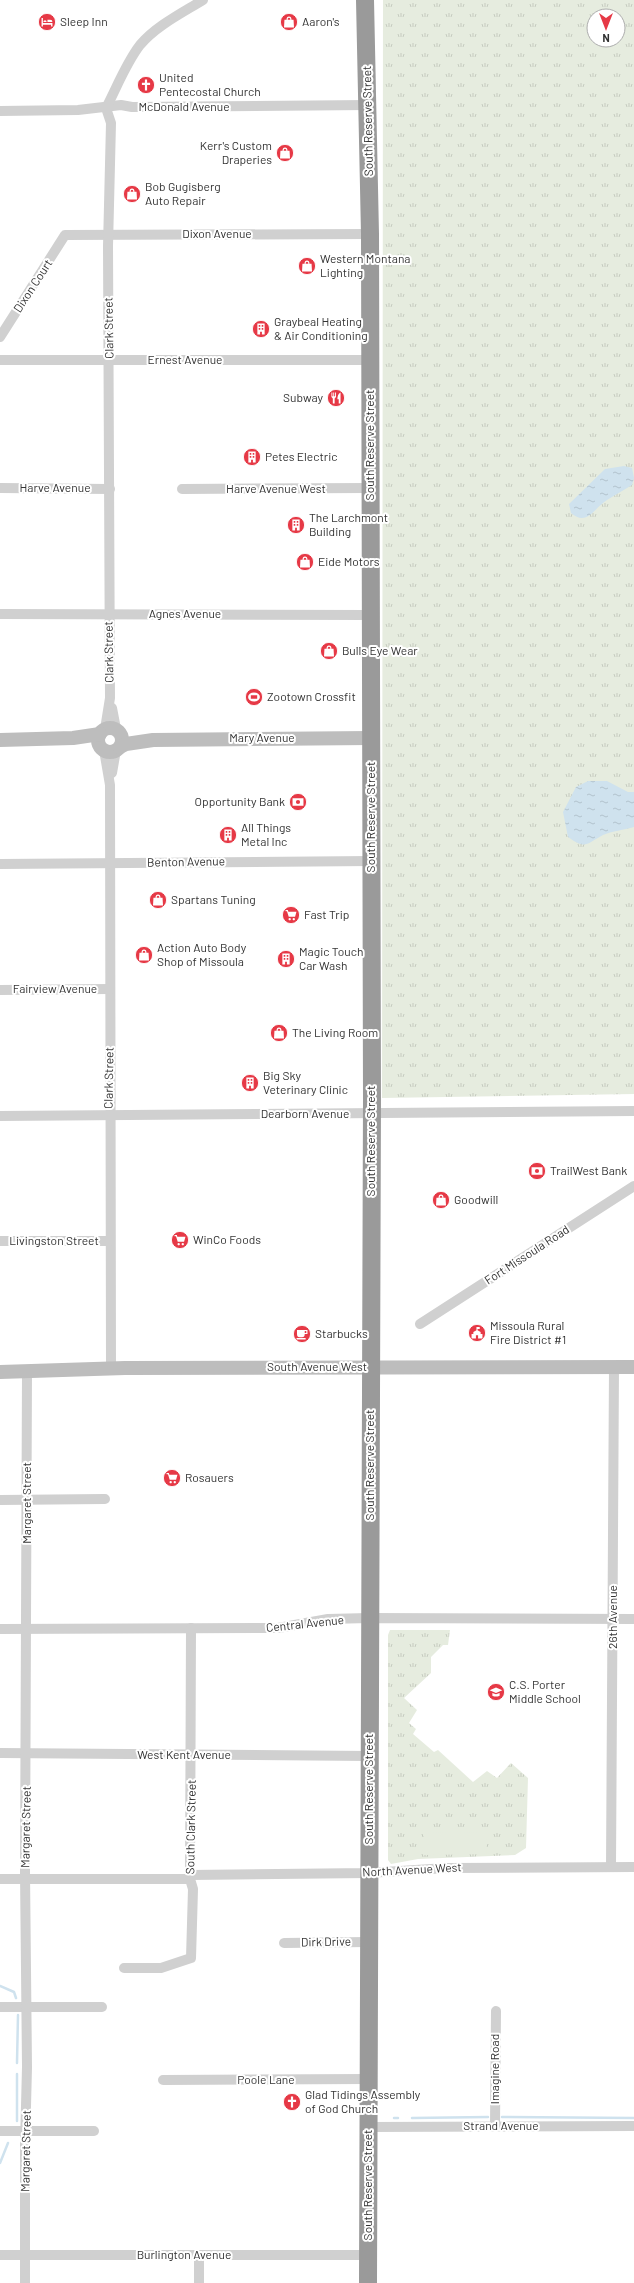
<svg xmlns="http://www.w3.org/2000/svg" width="634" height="2283" viewBox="0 0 634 2283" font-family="Barlow,sans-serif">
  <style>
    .grass { fill: url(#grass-tufts); fill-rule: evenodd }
    .pitch { fill: #e6ecdf }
    .water { fill: url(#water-ripples) }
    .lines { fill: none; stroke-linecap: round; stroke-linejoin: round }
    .stream { stroke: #cfe2ee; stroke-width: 2.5 }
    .street { stroke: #d0d0d0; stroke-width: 10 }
    .secondary { stroke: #bdbdbd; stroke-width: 14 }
    .highway { stroke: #9a9a9a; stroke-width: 18 }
    .labels { text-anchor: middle; stroke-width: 4; stroke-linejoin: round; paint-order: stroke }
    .poi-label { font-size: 12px; fill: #333; stroke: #fff; text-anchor: start }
    .street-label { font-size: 12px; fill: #333; stroke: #fff }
  </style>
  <defs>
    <pattern id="grass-tufts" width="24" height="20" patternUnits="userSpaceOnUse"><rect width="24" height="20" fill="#e6ecdf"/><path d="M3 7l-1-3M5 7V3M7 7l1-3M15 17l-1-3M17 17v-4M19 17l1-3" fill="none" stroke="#c6cbc0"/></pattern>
    <pattern id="water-ripples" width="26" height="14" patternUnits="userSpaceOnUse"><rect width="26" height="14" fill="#cfe2ee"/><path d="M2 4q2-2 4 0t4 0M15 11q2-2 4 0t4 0" fill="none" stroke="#b2c2cd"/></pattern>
  </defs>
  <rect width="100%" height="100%" fill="#fff"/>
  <g class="grass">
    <path d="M383,0H634V1094L382,1098ZM594,16H618V40H594Z"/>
    <path d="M390,1630H450L448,1645H443L431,1657V1673L404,1698L417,1710L409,1723L416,1729L413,1734L434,1752L438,1750L473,1782L487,1771L497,1778L511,1763L528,1778L526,1848L515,1855L418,1859L391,1864L388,1860V1635Z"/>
  </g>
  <path class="pitch" d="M486,1832L487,1854L424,1855V1833Z"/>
  <g class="water">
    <path d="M624,466L632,468L634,478L632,485C624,490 615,495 607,500C594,508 587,527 571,513L569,504L605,469Z"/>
    <path d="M588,781H607L628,792H634V827C624,830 612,831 603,835C586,844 586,850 568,837L563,812L576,787Z"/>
  </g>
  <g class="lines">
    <g class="stream">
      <path d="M0,1986L14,1992L16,1998"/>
      <path d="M17,2063L18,2015"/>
      <path d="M502,2117L634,2118"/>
      <path d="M394,2118H398"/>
      <path d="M412,2118L488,2117"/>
      <path d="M17,2121V2074"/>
      <path d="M0,2163L8,2143"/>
    </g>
    <g class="street">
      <path d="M0,111L78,110L121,105L132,107L369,105"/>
      <path d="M0,337L65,235L370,234"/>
      <path d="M0,360H370"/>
      <path d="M0,488L110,489"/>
      <path d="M182,489L370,488"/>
      <path d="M0,614L370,615"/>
      <path d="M112,708L116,729"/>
      <path d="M105,729L110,698L108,246L111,123L106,108C117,87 126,63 140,45C156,26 182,13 203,0"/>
      <path d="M104,750L110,785L111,1370"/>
      <path d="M112,773L116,750"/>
      <path d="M0,864L371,861"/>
      <path d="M0,990L110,989"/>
      <path d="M0,1116L634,1111"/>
      <path d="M0,1241H109"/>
      <path d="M420,1324L634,1186"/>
      <path d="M0,1500L105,1499"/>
      <path d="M0,1629L278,1628L328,1619L369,1618L634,1619"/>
      <path d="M0,1753L369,1756"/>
      <path d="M611,1867L614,1367"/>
      <path d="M190,1875L368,1873L447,1868L634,1867"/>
      <path d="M0,1879H190"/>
      <path d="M284,1943L368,1942"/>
      <path d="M124,1968H161L191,1958L193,1889L190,1879L191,1628"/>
      <path d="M0,2007H102"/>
      <path d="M163,2080L369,2079"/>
      <path d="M369,2127L634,2126"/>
      <path d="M495,2127L496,2011"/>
      <path d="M0,2131H94"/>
      <path d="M0,2255H368"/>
      <path d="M25,2283V2145L27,2067L25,1872L27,1371"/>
      <path d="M199,2283V2256"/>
    </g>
    <g class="secondary">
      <circle cx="110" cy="740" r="12"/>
      <path d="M0,740L73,738L100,734"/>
      <path d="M120,747L126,744L153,740L371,738"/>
      <path d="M0,1372L125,1368L634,1367"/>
    </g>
    <path class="highway" d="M365,0L370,234L372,1099L368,2283"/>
  </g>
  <defs>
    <symbol id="hotel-disc" viewBox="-11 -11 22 22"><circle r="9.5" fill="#e63946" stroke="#fff"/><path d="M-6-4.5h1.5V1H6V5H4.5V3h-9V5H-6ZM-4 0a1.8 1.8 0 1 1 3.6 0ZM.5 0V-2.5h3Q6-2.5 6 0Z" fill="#fff"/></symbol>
    <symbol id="shop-disc" viewBox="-11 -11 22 22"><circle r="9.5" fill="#e63946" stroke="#fff"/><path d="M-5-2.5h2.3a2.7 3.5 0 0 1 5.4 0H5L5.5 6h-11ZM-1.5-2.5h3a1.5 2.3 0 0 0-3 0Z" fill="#fff"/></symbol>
    <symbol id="church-disc" viewBox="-11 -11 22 22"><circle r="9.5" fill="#e63946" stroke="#fff"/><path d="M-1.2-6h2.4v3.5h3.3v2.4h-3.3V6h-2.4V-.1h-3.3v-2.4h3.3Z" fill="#fff"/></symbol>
    <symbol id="building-disc" viewBox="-11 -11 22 22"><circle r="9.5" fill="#e63946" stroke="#fff"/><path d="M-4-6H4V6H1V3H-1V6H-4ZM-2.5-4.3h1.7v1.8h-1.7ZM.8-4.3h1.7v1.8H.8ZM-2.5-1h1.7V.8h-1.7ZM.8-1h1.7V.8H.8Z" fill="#fff"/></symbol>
    <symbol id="restaurant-disc" viewBox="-11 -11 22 22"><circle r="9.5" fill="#e63946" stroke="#fff"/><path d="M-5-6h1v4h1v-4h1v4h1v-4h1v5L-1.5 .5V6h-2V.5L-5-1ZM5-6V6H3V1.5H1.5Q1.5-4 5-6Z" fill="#fff"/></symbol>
    <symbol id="stadium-disc" viewBox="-11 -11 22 22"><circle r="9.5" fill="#e63946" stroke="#fff"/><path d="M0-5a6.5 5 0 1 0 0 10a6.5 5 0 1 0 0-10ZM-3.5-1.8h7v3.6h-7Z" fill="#fff"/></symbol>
    <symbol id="bank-disc" viewBox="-11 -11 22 22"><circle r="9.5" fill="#e63946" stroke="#fff"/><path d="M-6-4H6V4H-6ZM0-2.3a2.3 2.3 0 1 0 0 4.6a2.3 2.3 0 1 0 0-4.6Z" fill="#fff"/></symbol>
    <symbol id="supermarket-disc" viewBox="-11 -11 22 22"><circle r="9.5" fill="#e63946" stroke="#fff"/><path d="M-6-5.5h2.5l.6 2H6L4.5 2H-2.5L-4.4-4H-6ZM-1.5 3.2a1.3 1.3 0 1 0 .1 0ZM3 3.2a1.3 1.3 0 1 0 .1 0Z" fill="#fff"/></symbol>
    <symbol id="civic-disc" viewBox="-11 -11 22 22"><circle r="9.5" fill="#e63946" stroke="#fff"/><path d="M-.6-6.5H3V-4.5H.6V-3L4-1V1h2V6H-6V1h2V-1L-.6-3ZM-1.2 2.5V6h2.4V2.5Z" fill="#fff"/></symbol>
    <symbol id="cafe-disc" viewBox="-11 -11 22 22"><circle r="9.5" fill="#e63946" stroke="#fff"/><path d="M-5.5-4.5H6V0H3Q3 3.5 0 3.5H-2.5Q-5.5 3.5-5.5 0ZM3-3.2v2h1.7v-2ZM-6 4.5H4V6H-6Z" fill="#fff"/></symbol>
    <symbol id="school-disc" viewBox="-11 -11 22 22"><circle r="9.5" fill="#e63946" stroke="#fff"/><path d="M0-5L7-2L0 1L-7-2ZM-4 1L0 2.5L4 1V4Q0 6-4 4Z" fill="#fff"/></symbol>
  </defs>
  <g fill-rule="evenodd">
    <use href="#hotel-disc" x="37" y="12" width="20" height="20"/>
    <use href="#shop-disc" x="279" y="12" width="20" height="20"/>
    <use href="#church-disc" x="136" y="75" width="20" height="20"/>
    <use href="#shop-disc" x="275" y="143" width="20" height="20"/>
    <use href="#shop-disc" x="122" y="184" width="20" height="20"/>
    <use href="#shop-disc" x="297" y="256" width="20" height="20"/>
    <use href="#building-disc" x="251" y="319" width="20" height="20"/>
    <use href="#restaurant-disc" x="326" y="388" width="20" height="20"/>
    <use href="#building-disc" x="242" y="447" width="20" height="20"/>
    <use href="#building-disc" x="286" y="515" width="20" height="20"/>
    <use href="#shop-disc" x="295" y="552" width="20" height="20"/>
    <use href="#shop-disc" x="319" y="641" width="20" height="20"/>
    <use href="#stadium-disc" x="244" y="687" width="20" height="20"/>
    <use href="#bank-disc" x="288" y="792" width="20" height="20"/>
    <use href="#building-disc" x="218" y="825" width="20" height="20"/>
    <use href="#shop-disc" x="148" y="890" width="20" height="20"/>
    <use href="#supermarket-disc" x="281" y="905" width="20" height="20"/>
    <use href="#shop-disc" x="134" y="945" width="20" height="20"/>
    <use href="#building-disc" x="276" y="949" width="20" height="20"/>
    <use href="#shop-disc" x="269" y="1023" width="20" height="20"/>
    <use href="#building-disc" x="240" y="1073" width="20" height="20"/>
    <use href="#bank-disc" x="527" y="1161" width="20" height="20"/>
    <use href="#shop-disc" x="431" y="1190" width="20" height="20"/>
    <use href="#supermarket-disc" x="170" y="1230" width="20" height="20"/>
    <use href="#civic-disc" x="467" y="1323" width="20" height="20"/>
    <use href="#cafe-disc" x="292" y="1324" width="20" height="20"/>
    <use href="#supermarket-disc" x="162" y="1468" width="20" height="20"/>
    <use href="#school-disc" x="486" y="1682" width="20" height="20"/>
    <use href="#church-disc" x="282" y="2092" width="20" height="20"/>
  </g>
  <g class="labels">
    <g class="poi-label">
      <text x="60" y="26">Sleep Inn</text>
      <text x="302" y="26">Aaron's</text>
      <text x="159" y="82">United<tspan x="159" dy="14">Pentecostal Church</tspan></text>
      <text x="272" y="150" text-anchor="end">Kerr's Custom<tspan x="272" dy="14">Draperies</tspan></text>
      <text x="145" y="191">Bob Gugisberg<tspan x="145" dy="14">Auto Repair</tspan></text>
      <text x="320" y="263">Western Montana<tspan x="320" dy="14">Lighting</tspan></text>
      <text x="274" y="326">Graybeal Heating<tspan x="274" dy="14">&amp; Air Conditioning</tspan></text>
      <text x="323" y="402" text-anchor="end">Subway</text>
      <text x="265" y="461">Petes Electric</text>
      <text x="309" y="522">The Larchmont<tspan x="309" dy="14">Building</tspan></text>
      <text x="318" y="566">Eide Motors</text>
      <text x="342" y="655">Bulls Eye Wear</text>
      <text x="267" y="701">Zootown Crossfit</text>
      <text x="285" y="806" text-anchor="end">Opportunity Bank</text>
      <text x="241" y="832">All Things<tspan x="241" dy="14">Metal Inc</tspan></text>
      <text x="171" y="904">Spartans Tuning</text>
      <text x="304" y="919">Fast Trip</text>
      <text x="157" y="952">Action Auto Body<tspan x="157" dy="14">Shop of Missoula</tspan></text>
      <text x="299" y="956">Magic Touch<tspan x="299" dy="14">Car Wash</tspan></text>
      <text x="292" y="1037">The Living Room</text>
      <text x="263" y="1080">Big Sky<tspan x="263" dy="14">Veterinary Clinic</tspan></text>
      <text x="550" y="1175">TrailWest Bank</text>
      <text x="454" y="1204">Goodwill</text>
      <text x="193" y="1244">WinCo Foods</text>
      <text x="490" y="1330">Missoula Rural<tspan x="490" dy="14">Fire District #1</tspan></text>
      <text x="315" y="1338">Starbucks</text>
      <text x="185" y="1482">Rosauers</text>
      <text x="509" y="1689">C.S. Porter<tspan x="509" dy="14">Middle School</tspan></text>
      <text x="305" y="2099">Glad Tidings Assembly<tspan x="305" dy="14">of God Church</tspan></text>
    </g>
    <g class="street-label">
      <text x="184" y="111">McDonald Avenue</text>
      <text transform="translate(368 121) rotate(-91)" y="4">South Reserve Street</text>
      <text x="217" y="238">Dixon Avenue</text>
      <text transform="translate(33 286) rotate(-57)" y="4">Dixon Court</text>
      <text transform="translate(109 328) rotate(-91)" y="4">Clark Street</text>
      <text x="185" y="364">Ernest Avenue</text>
      <text transform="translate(370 445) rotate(-90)" y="4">South Reserve Street</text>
      <text x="55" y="492">Harve Avenue</text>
      <text x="276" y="493">Harve Avenue West</text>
      <text x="185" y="618">Agnes Avenue</text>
      <text transform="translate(109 652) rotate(-91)" y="4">Clark Street</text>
      <text x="262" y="742">Mary Avenue</text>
      <text transform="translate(371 817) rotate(-90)" y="4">South Reserve Street</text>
      <text transform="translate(186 862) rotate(-1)" y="4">Benton Avenue</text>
      <text x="55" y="993">Fairview Avenue</text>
      <text transform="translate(109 1078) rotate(-89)" y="4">Clark Street</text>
      <text x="305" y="1118">Dearborn Avenue</text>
      <text transform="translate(371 1141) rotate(-90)" y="4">South Reserve Street</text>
      <text x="54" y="1245">Livingston Street</text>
      <text transform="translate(527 1255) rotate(-33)" y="4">Fort Missoula Road</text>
      <text x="317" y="1371">South Avenue West</text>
      <text transform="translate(370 1465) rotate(-90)" y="4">South Reserve Street</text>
      <text transform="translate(27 1503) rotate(-90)" y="4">Margaret Street</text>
      <text transform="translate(613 1617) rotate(-90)" y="4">26th Avenue</text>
      <text transform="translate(305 1624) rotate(-6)" y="4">Central Avenue</text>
      <text x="184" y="1759">West Kent Avenue</text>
      <text transform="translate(369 1789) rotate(-90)" y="4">South Reserve Street</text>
      <text transform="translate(26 1827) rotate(-89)" y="4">Margaret Street</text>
      <text transform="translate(191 1827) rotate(-89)" y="4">South Clark Street</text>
      <text transform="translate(412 1870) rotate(-3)" y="4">North Avenue West</text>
      <text transform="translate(326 1942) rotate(-1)" y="4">Dirk Drive</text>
      <text transform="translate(495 2069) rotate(-90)" y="4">Imagine Road</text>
      <text x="266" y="2084">Poole Lane</text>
      <text x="501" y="2130">Strand Avenue</text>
      <text transform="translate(26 2151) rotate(-89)" y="4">Margaret Street</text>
      <text transform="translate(368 2185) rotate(-90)" y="4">South Reserve Street</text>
      <text x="184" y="2259">Burlington Avenue</text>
    </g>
  </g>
  <g transform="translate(606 28) rotate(180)"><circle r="19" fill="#ffffff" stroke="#adadad"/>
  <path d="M0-3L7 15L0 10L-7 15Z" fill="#e63946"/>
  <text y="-6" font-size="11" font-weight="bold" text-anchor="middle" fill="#333333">N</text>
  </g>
</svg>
